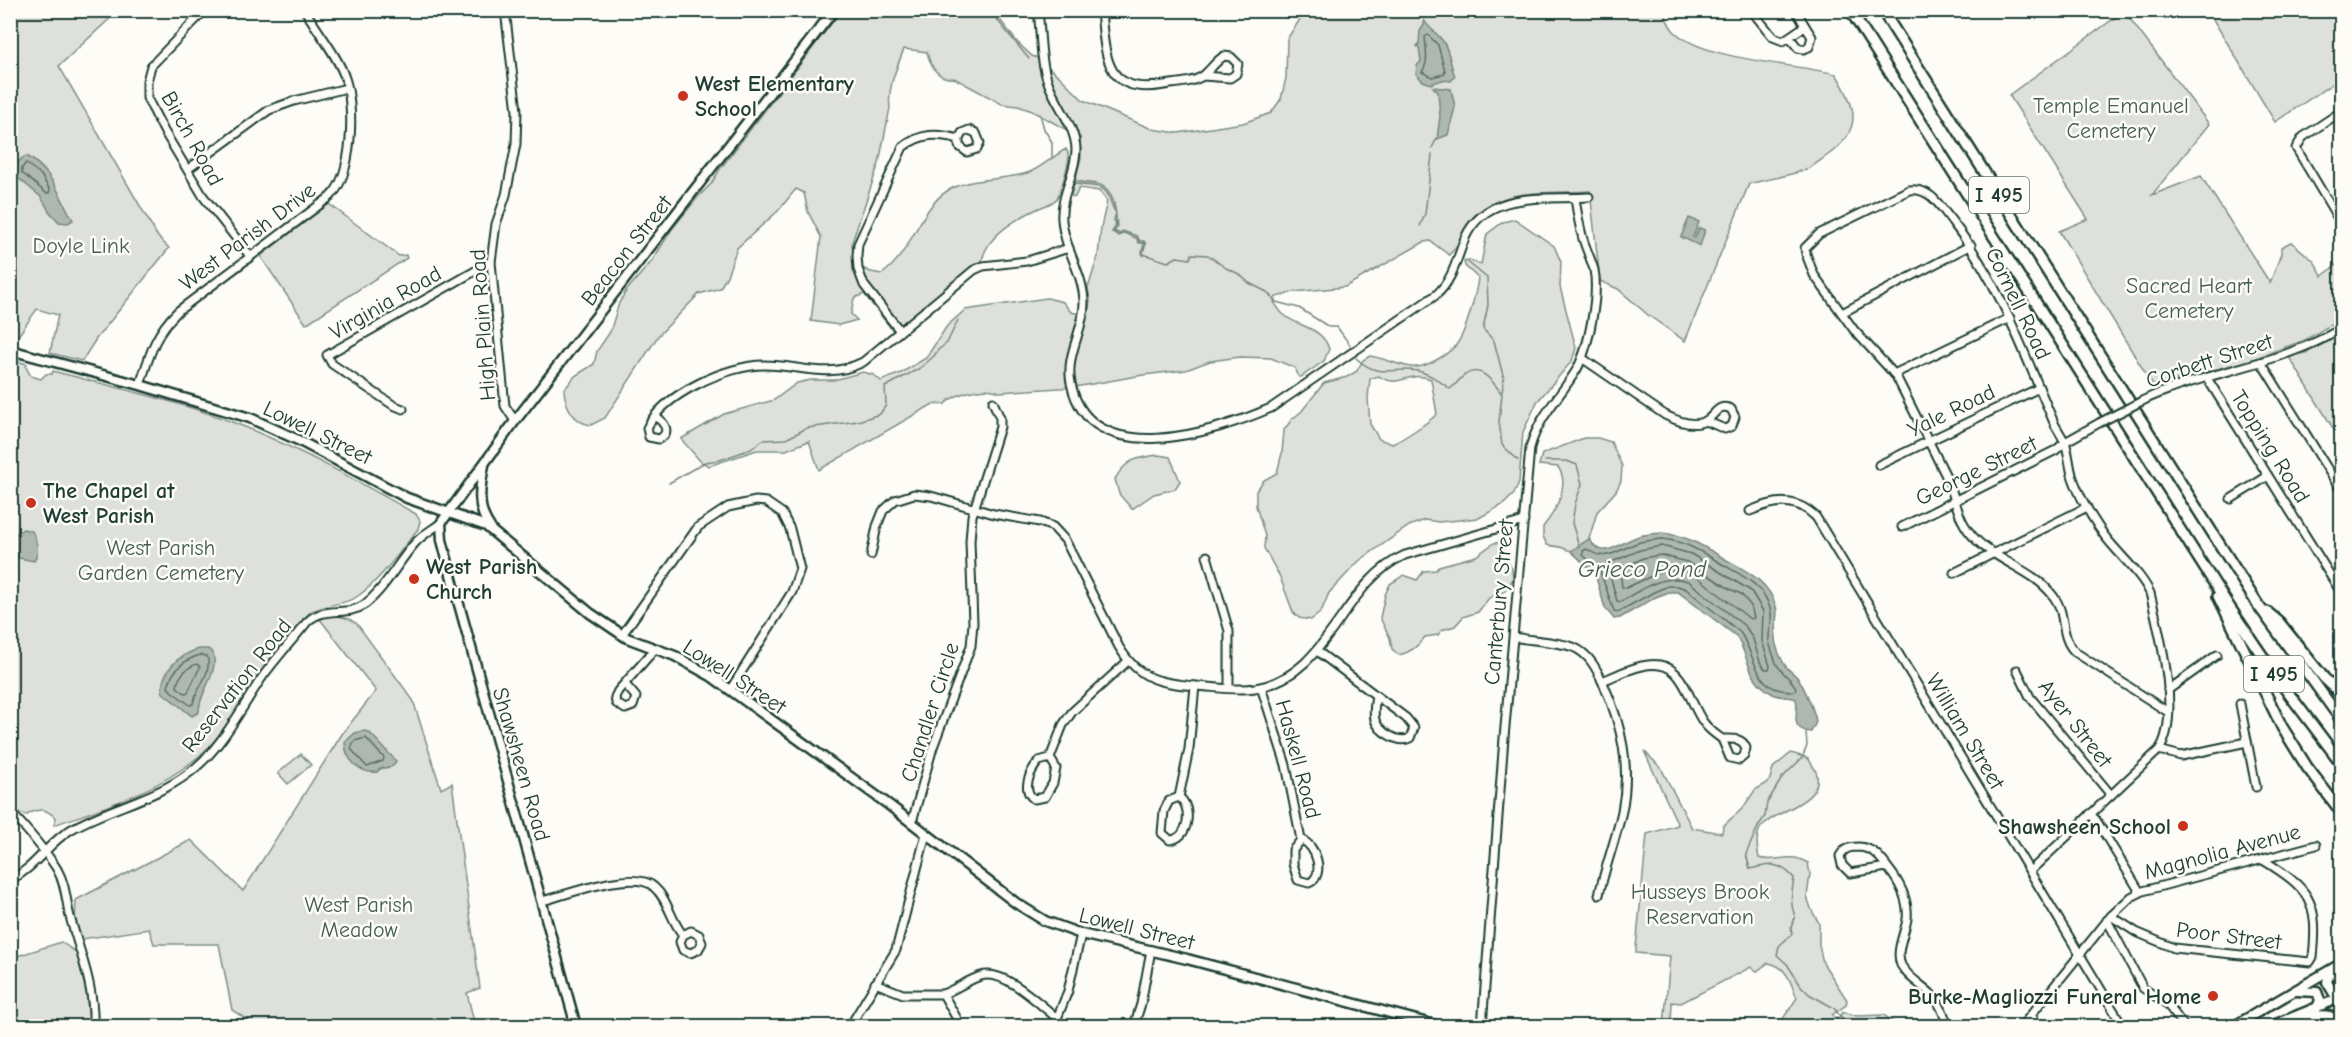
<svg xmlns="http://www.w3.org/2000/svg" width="2352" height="1037" viewBox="0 0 2352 1037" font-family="'Comic Neue',sans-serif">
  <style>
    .green { fill: #dde0db; stroke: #7e8e88; stroke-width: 1.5; fill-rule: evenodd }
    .water { fill: #aeb8b1; stroke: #75877f; stroke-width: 1.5 }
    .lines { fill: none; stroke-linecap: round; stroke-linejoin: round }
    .shore { stroke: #586e66; stroke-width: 1.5 }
    .stream { stroke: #75877f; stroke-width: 1.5 }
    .minor-casing { stroke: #1f3d34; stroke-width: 11 }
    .major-casing { stroke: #1f3d34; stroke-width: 13 }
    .highway-casing { stroke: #1f3d34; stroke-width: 14 }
    .minor { stroke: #fdfcf7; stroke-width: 7 }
    .major { stroke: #fdfcf7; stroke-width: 8 }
    .highway { stroke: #fdfcf7; stroke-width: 9 }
    .minor-bridge-casing { stroke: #1f3d34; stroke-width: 11; stroke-linecap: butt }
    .minor-bridge { stroke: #fdfcf7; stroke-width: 7 }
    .poi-dot { fill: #c8321e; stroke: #fdfcf7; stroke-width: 2 }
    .labels { text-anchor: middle; stroke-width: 5; stroke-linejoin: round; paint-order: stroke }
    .shield { fill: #fdfcf7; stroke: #62766e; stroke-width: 1.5 }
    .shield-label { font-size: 21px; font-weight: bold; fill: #1f3d34 }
    .poi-label { font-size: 22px; font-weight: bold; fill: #1f3d34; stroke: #fdfcf7; text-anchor: start }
    .park-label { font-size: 22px; fill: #455e55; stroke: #fdfcf7 }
    .street-label { font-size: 22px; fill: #1f3d34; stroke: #fdfcf7 }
    .water-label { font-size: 24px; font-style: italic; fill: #435c53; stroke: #fdfcf7 }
  </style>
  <rect width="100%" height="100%" fill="#fdfcf7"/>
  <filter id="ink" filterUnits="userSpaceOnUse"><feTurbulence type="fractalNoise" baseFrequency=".0167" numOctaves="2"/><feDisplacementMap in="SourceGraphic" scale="12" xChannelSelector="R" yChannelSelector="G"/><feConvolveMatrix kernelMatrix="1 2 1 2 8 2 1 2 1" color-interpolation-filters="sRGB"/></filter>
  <g filter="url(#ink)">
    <g class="green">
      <path d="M988,10L995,13L1017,42L1032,56L1038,58L1060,77L1083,100L1152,129L1178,133L1243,123L1271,113L1281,99L1286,78L1287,39L1306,10L1663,11C1666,17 1669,26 1674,31C1702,60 1796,64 1836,74C1857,107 1863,130 1828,155C1822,159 1815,165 1809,168C1791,176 1768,179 1749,184L1685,341L1648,315L1618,289L1600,281L1590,191C1553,194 1504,186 1475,216C1464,228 1461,244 1449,255L1430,241L1424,242L1345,287L1294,292L1276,297L1274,302C1277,306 1279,311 1283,314C1298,328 1322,326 1329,349L1324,361L1301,377H1299L1295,368L1271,358L1240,357L1210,361L1186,370L1143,375L1075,387L999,392C986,385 955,393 945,404H933L819,470L809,441L786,450H757L709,466L701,462L681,439L724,414L774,400L797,383L811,380H834L863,372L874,375L881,381L901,373L926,358L947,326L965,310L1047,298L1063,302L1071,312L1088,316L1090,300L1088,288L1098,256L1101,227L1107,201L1099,191L1079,188L1075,197L1071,196L1081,158L1080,137L1032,111L1018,106L1002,104L954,78C938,80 930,66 927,52L904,49C897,67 887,88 890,108L879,163L852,242L854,264L871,272L882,274C912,253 919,209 947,191C969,177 1001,181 1027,173C1040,169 1053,156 1066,149C1071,156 1068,163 1066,171C1064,179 1061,191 1057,198C1053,204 1043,206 1037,209C1016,219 984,237 982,263L970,269L893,331L864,294L854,298L851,314L857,320L839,325L811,321L821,237L808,212L804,193L796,189L778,211L737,248L727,276L720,288L699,294L658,336L605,418L591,425C574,423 565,406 564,390L575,376L594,364L597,351L610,332L619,303L626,291L652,261L672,229L698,197L711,184L720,169L841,11Z"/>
      <path d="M11,11H118L59,66L158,237L169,248L96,339L82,361L50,353L58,315L37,309L13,343L11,342Z"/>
      <path d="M2124,11L2209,124L2152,195L2201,176L2270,283L2281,254V247L2291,242L2314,261L2322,276L2341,262V319L2305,340L2245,362L2153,386L2059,231L2088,219L2009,95Z"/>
      <path d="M2208,11H2341V78L2275,122Z"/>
      <path d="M329,204L399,256L406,255L407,258L306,324L261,257L263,254Z"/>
      <path d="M1515,219L1554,246L1561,262L1560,287L1576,348L1572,361L1537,402L1523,432L1519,482L1514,494L1504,504L1479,518L1439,522L1425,520L1409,526L1359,561L1329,593L1321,612L1311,620L1299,618L1293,612L1280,577L1264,548L1265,536L1256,506V491L1264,480L1277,473L1282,453L1284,430L1292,419L1301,412L1324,383L1347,377L1357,371L1363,360L1370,356C1384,358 1397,365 1411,367C1425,369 1447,355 1456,345C1466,333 1476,294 1478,278L1465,266L1464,262L1468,260L1481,264L1487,234L1503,222ZM1378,376C1403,390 1404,370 1431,379L1437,414C1429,422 1402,440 1392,444L1379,439L1370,424L1368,398L1370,379Z"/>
      <path d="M2341,335V441L2289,357L2306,353Z"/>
      <path d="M10,359L27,364L26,367L31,376L41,379L46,374H52L53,371C117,388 184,402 245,427C304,451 361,483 416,514L420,521L418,529C401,550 380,581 358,596C345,606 325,603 310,612C293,633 275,654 259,677C239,704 224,735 198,757C158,791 103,808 54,825L56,818C46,809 42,808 29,813L28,815C20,815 15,808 11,801Z"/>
      <path d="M1584,438H1598L1611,442L1622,466L1621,481L1616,491L1597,512L1589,539L1571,551L1560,547L1547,545L1543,536V527C1555,512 1571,485 1558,467L1539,465L1542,454Z"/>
      <path d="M1158,455L1170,457L1180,481L1175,489L1154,494L1132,509L1119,494L1115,479C1127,459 1135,458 1158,455Z"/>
      <path d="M1503,542L1504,555L1512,569L1513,579L1505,591L1489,598L1478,612L1463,617L1455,626L1442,630L1438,635L1425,637C1417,647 1411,652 1399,655L1392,649L1390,638L1380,618L1385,595L1390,584L1404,575L1417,580L1424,571L1436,570L1439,566L1476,556L1494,543Z"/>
      <path d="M335,615L349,619L357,624L413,700L441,789L452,783L480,988L467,993L475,1026H257L232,1010L219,944H154L149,929L82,939L75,923L76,900L191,840L243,891L342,734L376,691L319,618Z"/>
      <path d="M1644,751L1661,768L1692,828L1722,833L1723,826L1743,808L1755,790L1769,782L1773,768L1791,753L1808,758C1811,763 1816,770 1817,775C1822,803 1776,810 1762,826C1755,833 1757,850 1759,858C1776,864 1788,851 1808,863L1810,874L1807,897L1812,911L1819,923V945L1823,963L1847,1000L1846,1005L1832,1015L1837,1019L1843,1012L1857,1016L1884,1015L1898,1026H1778L1797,998C1790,981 1787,966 1768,963L1757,971L1751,967L1681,1003L1672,1002L1671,1026H1664L1670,956L1636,953V948L1647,834L1678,825Z"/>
      <path d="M301,754L311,765L288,784L278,773Z"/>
      <path d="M61,942L77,953L86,992L90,1026H11V958Z"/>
    </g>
    <g class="water">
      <path d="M1424,20C1429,29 1438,33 1444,43C1450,53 1450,65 1455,76L1451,81L1442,80L1431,84L1423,81L1416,74L1417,66L1421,61L1419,48L1417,46L1419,44L1420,31L1424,25Z"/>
      <path d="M1433,87L1451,89L1455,107L1448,135L1437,139L1440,116L1438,92Z"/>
      <path d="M27,156C54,173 58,194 73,220L68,223L59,222L49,211L41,197L16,176C15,166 18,159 27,156Z"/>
      <path d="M1074,180C1081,183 1090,183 1097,184C1116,188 1116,215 1117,228L1114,231L1120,234L1123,231L1137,236L1140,241H1144L1146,244L1143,252L1144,256L1142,253L1144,243H1139L1136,238L1124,233L1119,236L1112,232L1116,226L1114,220L1116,213C1112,208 1111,201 1108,195C1101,182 1085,188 1073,183Z"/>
      <path d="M1689,218L1699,222L1693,237L1695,238L1699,228L1705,230L1700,246L1681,237Z"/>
      <path d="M23,529L32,531C37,540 40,552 34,561L19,558L11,550V537Z"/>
      <path d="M1662,533C1690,537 1697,543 1720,556C1743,570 1767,578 1776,606C1779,617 1774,627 1775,638C1775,645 1779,654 1782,660C1785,668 1791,671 1797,677C1803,684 1815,712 1816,722L1811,732C1787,729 1800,713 1796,699C1789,696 1780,698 1773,694C1745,678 1751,659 1736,636L1678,592H1669L1656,597L1620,618L1614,619L1605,608L1595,574L1571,551L1589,539C1603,561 1616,545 1634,538C1642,534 1653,534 1662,533Z"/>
      <path d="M199,649H208L213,653C219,676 199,690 199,712L192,716L162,692C162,669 179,655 199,649Z"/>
      <path d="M363,731L369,732L396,761L393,766C387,770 382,765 377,772C360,774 345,760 345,742L355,733Z"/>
    </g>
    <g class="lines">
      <g class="shore">
        <path d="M1428,35L1438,45L1445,71L1444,74L1432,77L1422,72C1429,62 1426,50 1425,37Z"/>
        <path d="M26,163L41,175L50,190L49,193H46L22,173V168Z"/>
        <path d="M1662,539C1686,542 1696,549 1717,561C1738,574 1762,582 1770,608C1774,619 1768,630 1769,641C1770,647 1774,656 1776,663C1781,673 1791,678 1796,688L1795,691C1754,694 1757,657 1740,632L1686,589L1678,586H1668L1654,592L1618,612L1614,611L1600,571L1583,555V551L1587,549C1606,564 1619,549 1637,543C1645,540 1654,540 1662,539Z"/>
        <path d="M1662,546L1691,554L1751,591L1763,611L1762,641L1770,666L1769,669H1765L1760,662L1753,639L1746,627L1688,581C1664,573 1640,590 1620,602L1617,601L1607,564L1640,550Z"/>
        <path d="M1661,555L1687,562L1730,589L1741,594L1751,606L1754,618L1750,619L1695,575L1683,570L1662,571L1626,588L1622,587L1620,570L1643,558Z"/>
        <path d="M200,655L207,656C213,673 196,688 193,704L190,705L171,691L168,687C172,670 184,660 200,655Z"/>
        <path d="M197,664L200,667L188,692L185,693L177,687C178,676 187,667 197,664Z"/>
        <path d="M366,738L384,758L383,761L367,767L351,749L354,741Z"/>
      </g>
      <g class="stream">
        <path d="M982,10L987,18L994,16L1029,59"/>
        <path d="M1420,10L1422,17"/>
        <path d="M1040,114L1044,129L1052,142V158"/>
        <path d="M1432,148L1437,138"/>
        <path d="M1420,226L1425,214L1432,155"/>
        <path d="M1143,254L1168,262L1177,257L1190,259L1192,254L1208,255L1226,268L1239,274L1249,283L1267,292L1276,302L1299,308L1329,327H1337L1350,345"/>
        <path d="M1465,260L1487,278L1488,305L1483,329L1494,341L1504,379L1502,392"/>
        <path d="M1356,358C1379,380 1393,366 1418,371C1433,375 1439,381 1450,389C1456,385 1460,378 1465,375C1481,364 1493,382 1502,394L1499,422L1502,445L1518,460"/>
        <path d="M1545,461H1567L1577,465L1582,484L1575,504L1572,523L1579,546"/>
        <path d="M669,483L705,462L720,460L751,449L763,440L786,439L807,428L858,421L880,414L886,405L885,387L920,368L934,356L938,350L947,343L958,320"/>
        <path d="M1806,732L1807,746L1802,758L1782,778L1767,803L1765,816L1758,827L1746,854L1750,869C1769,864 1779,861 1794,878C1792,893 1789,902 1795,916L1791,928L1792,934L1779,946L1777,955L1787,964L1801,986L1809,994L1834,1008L1843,1020L1857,1026"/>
      </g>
      <defs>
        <g id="minor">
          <path d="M205,10L151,66L147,81V98L164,131L203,196L250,256"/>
          <path d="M505,10L517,111L516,144L506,195L496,224L491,262L505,406L515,421"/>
          <path d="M1038,10C1041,34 1040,60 1048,82C1056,105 1075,125 1076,149C1076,174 1060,195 1062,220C1064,249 1084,274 1084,303C1084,331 1065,355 1071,383C1089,473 1216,432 1271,408L1436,295C1453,280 1457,258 1465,238C1487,189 1546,200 1589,197"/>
          <path d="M1101,10C1105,56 1105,96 1164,85C1176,83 1194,83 1204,75C1211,69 1216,61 1224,56L1231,57L1238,64L1236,74L1230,78L1203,76"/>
          <path d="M1751,10L1773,37L1783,41L1805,26L1796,10"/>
          <path d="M1790,38L1798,48L1804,49L1809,47L1812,37L1805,26"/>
          <path d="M2342,111L2303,137L2296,148L2342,225"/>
          <path d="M188,169L269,110L294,101L347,88"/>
          <path d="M1842,313L1971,245"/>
          <path d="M900,331L864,285L858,269L857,256L858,244L903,147C921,133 937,133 959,139L962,133L969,130L976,133L980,143L977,149L967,152L959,146V139"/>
          <path d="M1582,358L1665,415C1677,421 1695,428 1707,420C1716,414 1718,403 1731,409L1735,417L1732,426L1725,429L1706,421"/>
          <path d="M2261,362L2342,492"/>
          <path d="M1894,374L2010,318"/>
          <path d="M2207,378L2342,594"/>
          <path d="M140,385C150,354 154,335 178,311L330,197C353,175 355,107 345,78C338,56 317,31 305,10"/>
          <path d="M2142,401C2206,370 2280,366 2342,328"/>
          <path d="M403,409L393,405L332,364L327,355L491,262"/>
          <path d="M656,416C664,423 672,432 659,439L649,437L647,428C663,394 728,365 764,365C802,365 827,380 863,362L974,270L983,266L1027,261L1069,248"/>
          <path d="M1879,465L2039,388"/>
          <path d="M2231,499L2268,476"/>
          <path d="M1750,511C1774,501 1795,496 1816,517L2123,1026"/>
          <path d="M1902,527L2056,450L2065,442L2055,425C2023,352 2001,284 1951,220C1940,206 1930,187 1909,190L1819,234L1805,248L1806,254L1814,275L1854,330L1896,376L1950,484C1954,497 1957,512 1964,524C1984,560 2031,565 2054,597C2067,614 2059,636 2075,652L2168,712"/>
          <path d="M871,555L877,526L883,511L895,500L914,494L931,496L994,514L1040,522L1053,527L1065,540L1119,647C1139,680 1160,683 1196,686C1215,687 1236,691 1255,688C1330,676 1341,583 1405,555L1524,521"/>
          <path d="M1207,556L1229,631V688"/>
          <path d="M1954,573L2087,507"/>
          <path d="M622,635L698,527L728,507L756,501L766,502L782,513L790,529L800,569L792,592L730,690"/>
          <path d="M1514,637C1533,641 1555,641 1573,647C1590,654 1597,670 1604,685C1622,726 1631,767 1622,811C1616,839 1605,867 1599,895"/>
          <path d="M1317,651L1406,718L1414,728L1410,738C1399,744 1379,732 1375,720C1373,712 1375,703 1376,695"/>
          <path d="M2017,670L2030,697L2111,795"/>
          <path d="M1602,681C1615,676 1628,669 1642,666C1685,656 1686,699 1704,723C1709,730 1715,734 1722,739C1732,739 1742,737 1746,748L1744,756L1739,760L1730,758L1722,739"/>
          <path d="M625,684L636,697L633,706L625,709L616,703L615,697L618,691L655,649"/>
          <path d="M1261,687L1286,765L1301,840C1316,844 1326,876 1309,883L1298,880L1293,864V850L1301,840"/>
          <path d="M2168,690L2217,655"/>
          <path d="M2240,704L2256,787"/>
          <path d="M2159,750L2181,756L2247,742"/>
          <path d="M1050,758L1039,761C1030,771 1021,790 1034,799L1045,797L1053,783L1056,768L1050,758L1063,725L1072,712L1128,661"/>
          <path d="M1179,797L1169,801L1164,811L1162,833L1170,840C1189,839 1193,807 1179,797L1189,749L1195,686"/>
          <path d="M10,811C26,829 44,848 57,869C65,883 66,898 69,913C79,951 95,986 93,1026"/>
          <path d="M2090,814L2096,820L2140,892"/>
          <path d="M912,822L933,747L971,646L973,623L970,541L972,516L1000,427V418L993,402"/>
          <path d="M1887,867L1850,873L1842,865L1840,856C1844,848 1850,847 1859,847C1873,848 1880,857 1888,868C1900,883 1909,900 1907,919C1905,933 1895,951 1901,965C1908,978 1921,984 1931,994C1940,1002 1944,1015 1948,1026"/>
          <path d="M2030,871L2159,750C2182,717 2159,631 2150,593C2141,573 2118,554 2104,535C2092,518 2080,498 2073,478C2069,466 2069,453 2065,442L2099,423"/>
          <path d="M10,880C35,868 47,844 70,830C107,808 154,800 189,773C221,749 239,712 261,679C275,659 292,641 307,622C325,605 346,617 364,605C385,589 398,562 415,543C422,535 433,529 441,523"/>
          <path d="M542,901C566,895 635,868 654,887C668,899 671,921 683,935L691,931L699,935L702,943L698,950L690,953L683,950L680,942L683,935"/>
          <path d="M2111,916L2131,897L2143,891L2316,845"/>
          <path d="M2107,920L2143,988L2167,1004L2184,1026"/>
          <path d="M875,983L903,994H943L961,1026"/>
          <path d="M943,994C956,989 968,980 981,976C1005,969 1039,1004 1057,1018"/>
          <path d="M2031,1015L2038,1026"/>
          <path d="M850,1026L896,950L926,834"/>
          <path d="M1054,1026L1068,991L1081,934"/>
          <path d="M1134,1026L1141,1004L1151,950"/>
          <path d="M1482,1026L1504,738L1530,448C1538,417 1561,396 1577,369C1589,347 1599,294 1594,270C1591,259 1586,249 1583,239C1579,225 1577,212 1575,198"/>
          <path d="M2022,1026L2111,916L2136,932L2174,948L2310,962L2313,957C2319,901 2310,889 2263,860"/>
        </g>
        <g id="major">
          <path d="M10,350L140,385L250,418L298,440L407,498L486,526L590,613L627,638L675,656L711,676L889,805L1016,903L1045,921L1081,934L1187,959L1439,1026"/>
          <path d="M484,465C480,487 476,508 490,527"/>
          <path d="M2335,969L2329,975L2327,982L2337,999"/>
          <path d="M2296,991L2317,992L2320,1000L2317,1008"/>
          <path d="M576,1026L455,590L442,540L441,523L515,421L834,10"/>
          <path d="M2234,1026L2342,963"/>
          <path d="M2271,1026L2342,997"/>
        </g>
        <g id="highway">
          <path d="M1850,10L2230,608L2280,682L2342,764"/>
          <path d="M1882,10L2258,605L2342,721"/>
          <path d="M2218,596L2282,727L2307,767L2342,813"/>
          <path d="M2267,612L2279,622L2324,678L2342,695"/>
          <path d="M2340,964L2342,963"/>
          <path d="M2337,999L2342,1007"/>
          <path d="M2300,1015L2327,1016L2342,1020"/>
        </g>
      </defs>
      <use href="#minor" class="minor-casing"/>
      <use href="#major" class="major-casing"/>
      <use href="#highway" class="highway-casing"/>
      <use href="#minor" class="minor"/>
      <use href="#major" class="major"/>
      <use href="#highway" class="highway"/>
      <defs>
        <path id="minor-bridge" d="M2099,423L2142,401"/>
      </defs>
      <use href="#minor-bridge" class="minor-bridge-casing"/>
      <use href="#minor-bridge" class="minor-bridge"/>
    </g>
  </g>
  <g class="poi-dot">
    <circle cx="683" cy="96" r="6"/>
    <circle cx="31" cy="503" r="6"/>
    <circle cx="414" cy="579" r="6"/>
    <circle cx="2183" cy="826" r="6"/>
    <circle cx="2213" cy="996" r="6"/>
  </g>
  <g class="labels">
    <g class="shield">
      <rect x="1969" y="177" width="60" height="36" rx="4.5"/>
      <rect x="2244" y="656" width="60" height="36" rx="4.5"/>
    </g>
    <g class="shield-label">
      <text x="1999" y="202">I 495</text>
      <text x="2274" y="681">I 495</text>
    </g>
    <g class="poi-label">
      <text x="695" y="91">West Elementary<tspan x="695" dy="25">School</tspan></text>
      <text x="43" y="498">The Chapel at<tspan x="43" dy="25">West Parish</tspan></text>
      <text x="426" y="574">West Parish<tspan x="426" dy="25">Church</tspan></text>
      <text x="2171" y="834" text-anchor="end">Shawsheen School</text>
      <text x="2201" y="1004" text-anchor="end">Burke-Magliozzi Funeral Home</text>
    </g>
    <g class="park-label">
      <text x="2111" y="113">Temple Emanuel<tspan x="2111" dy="25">Cemetery</tspan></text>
      <text x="81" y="253">Doyle Link</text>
      <text x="2189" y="293">Sacred Heart<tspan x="2189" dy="25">Cemetery</tspan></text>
      <text x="161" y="555">West Parish<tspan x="161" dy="25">Garden Cemetery</tspan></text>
      <text x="1700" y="899">Husseys Brook<tspan x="1700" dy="25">Reservation</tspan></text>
      <text x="359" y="912">West Parish<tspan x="359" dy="25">Meadow</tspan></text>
    </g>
    <g class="street-label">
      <text transform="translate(193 138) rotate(61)" y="8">Birch Road</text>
      <text transform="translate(247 236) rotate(-37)" y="8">West Parish Drive</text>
      <text transform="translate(626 250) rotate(-52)" y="8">Beacon Street</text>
      <text transform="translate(385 302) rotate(-30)" y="8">Virginia Road</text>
      <text transform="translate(2019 303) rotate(64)" y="8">Cornell Road</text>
      <text transform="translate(482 325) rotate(-94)" y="8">High Plain Road</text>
      <text transform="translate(2209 360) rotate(-18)" y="8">Corbett Street</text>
      <text transform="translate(1951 410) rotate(-26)" y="8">Yale Road</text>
      <text transform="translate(318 432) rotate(26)" y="8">Lowell Street</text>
      <text transform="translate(2271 446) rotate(58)" y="8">Topping Road</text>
      <text transform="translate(1976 470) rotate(-26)" y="8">George Street</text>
      <text transform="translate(1498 602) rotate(-85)" y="8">Canterbury Street</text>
      <text transform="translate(735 676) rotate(33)" y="8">Lowell Street</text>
      <text transform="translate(236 685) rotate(-52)" y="8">Reservation Road</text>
      <text transform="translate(929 712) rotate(-72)" y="8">Chandler Circle</text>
      <text transform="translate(2076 723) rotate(52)" y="8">Ayer Street</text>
      <text transform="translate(1966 731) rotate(59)" y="8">William Street</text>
      <text transform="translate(1299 759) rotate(75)" y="8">Haskell Road</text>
      <text transform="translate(522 764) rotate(74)" y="8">Shawsheen Road</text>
      <text transform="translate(2222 851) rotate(-15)" y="8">Magnolia Avenue</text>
      <text transform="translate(1137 928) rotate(14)" y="8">Lowell Street</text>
      <text transform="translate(2229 935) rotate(7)" y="8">Poor Street</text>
    </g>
    <g class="water-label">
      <text x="1642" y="577">Grieco Pond</text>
    </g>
  </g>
  <rect width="2352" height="1037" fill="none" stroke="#fdfcf7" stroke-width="36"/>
  <rect x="18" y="18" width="2316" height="1001" fill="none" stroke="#1f3d34" stroke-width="2" filter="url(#ink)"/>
</svg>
